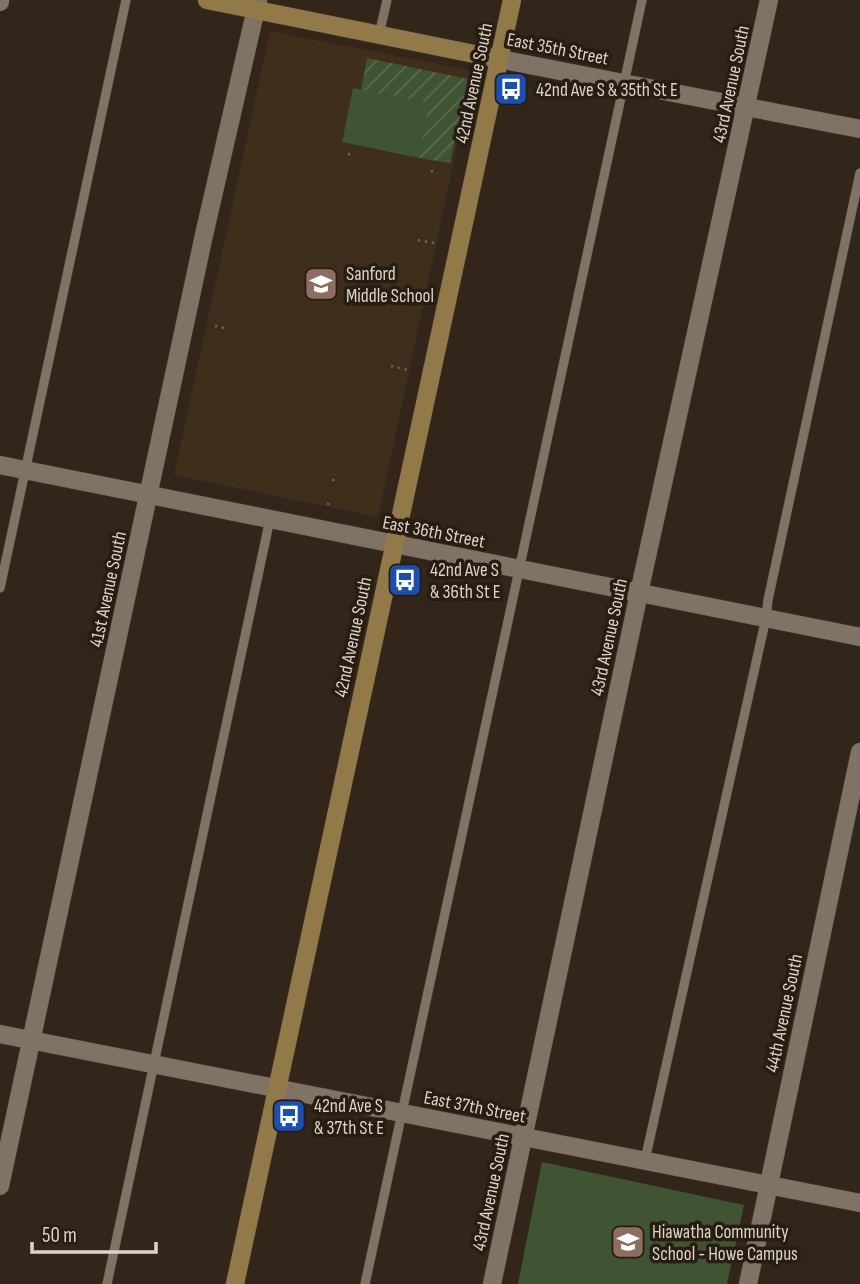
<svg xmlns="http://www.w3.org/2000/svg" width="860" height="1284" viewBox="0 0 860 1284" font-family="'Sofia Sans Condensed',sans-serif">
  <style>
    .built { fill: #3f2e1c }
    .green { fill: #3e5432 }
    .garden { fill: url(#garden-furrows) }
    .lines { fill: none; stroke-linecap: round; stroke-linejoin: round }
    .lane-casing { stroke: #4c4238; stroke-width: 10 }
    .street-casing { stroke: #4c4238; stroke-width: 19 }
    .secondary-casing { stroke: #4c4238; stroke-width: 19 }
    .path { stroke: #71675c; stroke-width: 2.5; stroke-dasharray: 2 5; stroke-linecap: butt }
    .lane { stroke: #807264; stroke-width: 9 }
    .street { stroke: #807264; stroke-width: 18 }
    .secondary { stroke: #927a48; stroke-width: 18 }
    .labels { text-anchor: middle; stroke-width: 7; stroke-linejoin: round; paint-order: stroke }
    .street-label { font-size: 19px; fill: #dbd3cb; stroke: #281d11 }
    .poi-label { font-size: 19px; fill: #dbd3cb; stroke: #281d11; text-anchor: start }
  </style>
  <defs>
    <pattern id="garden-furrows" width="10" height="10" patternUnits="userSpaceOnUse" patternTransform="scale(1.75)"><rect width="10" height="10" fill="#3e5432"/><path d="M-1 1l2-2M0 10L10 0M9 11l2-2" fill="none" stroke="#596c4e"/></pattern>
  </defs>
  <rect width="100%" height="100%" fill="#32261a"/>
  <path class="built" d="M270,31L473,71L378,517L174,475Z"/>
  <g class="green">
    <path d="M353,88L430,103L419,158L342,142Z"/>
    <path d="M542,1162L744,1205L727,1284H518Z"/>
  </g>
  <path class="garden" d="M367,58L468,79L450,163L419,158L429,103L361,90Z"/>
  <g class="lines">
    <defs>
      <g id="lane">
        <path d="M379,35L387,0"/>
        <path d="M0,588L126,0"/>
        <path d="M645,1160L766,618L768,600L860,173"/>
        <path d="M107,1284L270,519"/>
        <path d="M365,1284L642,0"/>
      </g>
      <g id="street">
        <path d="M0,2V0"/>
        <path d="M499,59L860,129"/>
        <path d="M0,465L860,637"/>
        <path d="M0,1034L860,1203"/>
        <path d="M0,1186L204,235L258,0"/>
        <path d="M492,1284L639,593L769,0"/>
        <path d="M748,1284L860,752"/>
      </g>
      <g id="secondary">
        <path d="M207,0L499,59"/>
        <path d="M235,1284L512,0"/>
      </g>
    </defs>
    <use href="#lane" class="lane-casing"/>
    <use href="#street" class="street-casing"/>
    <use href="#secondary" class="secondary-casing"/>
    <g class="path">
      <path d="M348,154L354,155"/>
      <path d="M431,171L438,173"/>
      <path d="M418,240L434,243"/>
      <path d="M215,326L224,328"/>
      <path d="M391,366L408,370"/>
      <path d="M333,481L335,474"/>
      <path d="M328,505L329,500"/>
    </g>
    <use href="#lane" class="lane"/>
    <use href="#street" class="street"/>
    <use href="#secondary" class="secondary"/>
  </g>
  <defs>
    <symbol id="bus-square" viewBox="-11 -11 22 22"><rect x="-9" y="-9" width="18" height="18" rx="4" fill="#1a4fb4" stroke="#281d11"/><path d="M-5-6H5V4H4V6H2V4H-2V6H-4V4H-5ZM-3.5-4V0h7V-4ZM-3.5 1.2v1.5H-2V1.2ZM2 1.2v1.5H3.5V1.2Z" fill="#fff"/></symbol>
    <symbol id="school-square" viewBox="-11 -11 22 22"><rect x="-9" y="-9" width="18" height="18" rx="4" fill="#8d6e63" stroke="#281d11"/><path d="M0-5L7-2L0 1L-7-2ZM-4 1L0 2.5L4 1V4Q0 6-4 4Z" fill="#fff"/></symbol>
  </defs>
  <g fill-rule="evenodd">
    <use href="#bus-square" x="492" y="70" width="38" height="38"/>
    <use href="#school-square" x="302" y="265" width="38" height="38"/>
    <use href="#bus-square" x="386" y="561" width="38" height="38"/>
    <use href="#bus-square" x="270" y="1097" width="38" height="38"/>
    <use href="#school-square" x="609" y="1223" width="38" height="38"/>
  </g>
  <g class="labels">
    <g class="street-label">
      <text transform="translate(558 48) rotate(11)" y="7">East 35th Street</text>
      <text transform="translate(473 83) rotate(-78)" y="7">42nd Avenue South</text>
      <text transform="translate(730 84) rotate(-78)" y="7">43rd Avenue South</text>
      <text transform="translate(434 531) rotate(11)" y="7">East 36th Street</text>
      <text transform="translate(107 589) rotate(-78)" y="7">41st Avenue South</text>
      <text transform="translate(352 637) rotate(-78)" y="7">42nd Avenue South</text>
      <text transform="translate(608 637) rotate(-78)" y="7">43rd Avenue South</text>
      <text transform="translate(783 1013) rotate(-78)" y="7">44th Avenue South</text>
      <text transform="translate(475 1106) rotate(11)" y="7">East 37th Street</text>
      <text transform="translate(490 1192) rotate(-78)" y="7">43rd Avenue South</text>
    </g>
    <g class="poi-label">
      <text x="536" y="96">42nd Ave S &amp; 35th St E</text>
      <text x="346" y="280">Sanford<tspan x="346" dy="22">Middle School</tspan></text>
      <text x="430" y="576">42nd Ave S<tspan x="430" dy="22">&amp; 36th St E</tspan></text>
      <text x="314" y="1112">42nd Ave S<tspan x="314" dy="22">&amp; 37th St E</tspan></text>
      <text x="652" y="1238">Hiawatha Community<tspan x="652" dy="22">School - Howe Campus</tspan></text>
    </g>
  </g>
  <path d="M32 1242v10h124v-10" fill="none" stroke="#dbd3cb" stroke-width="3.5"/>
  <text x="42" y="1242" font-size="21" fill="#dbd3cb" stroke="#281d11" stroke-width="5" paint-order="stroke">50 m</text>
</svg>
